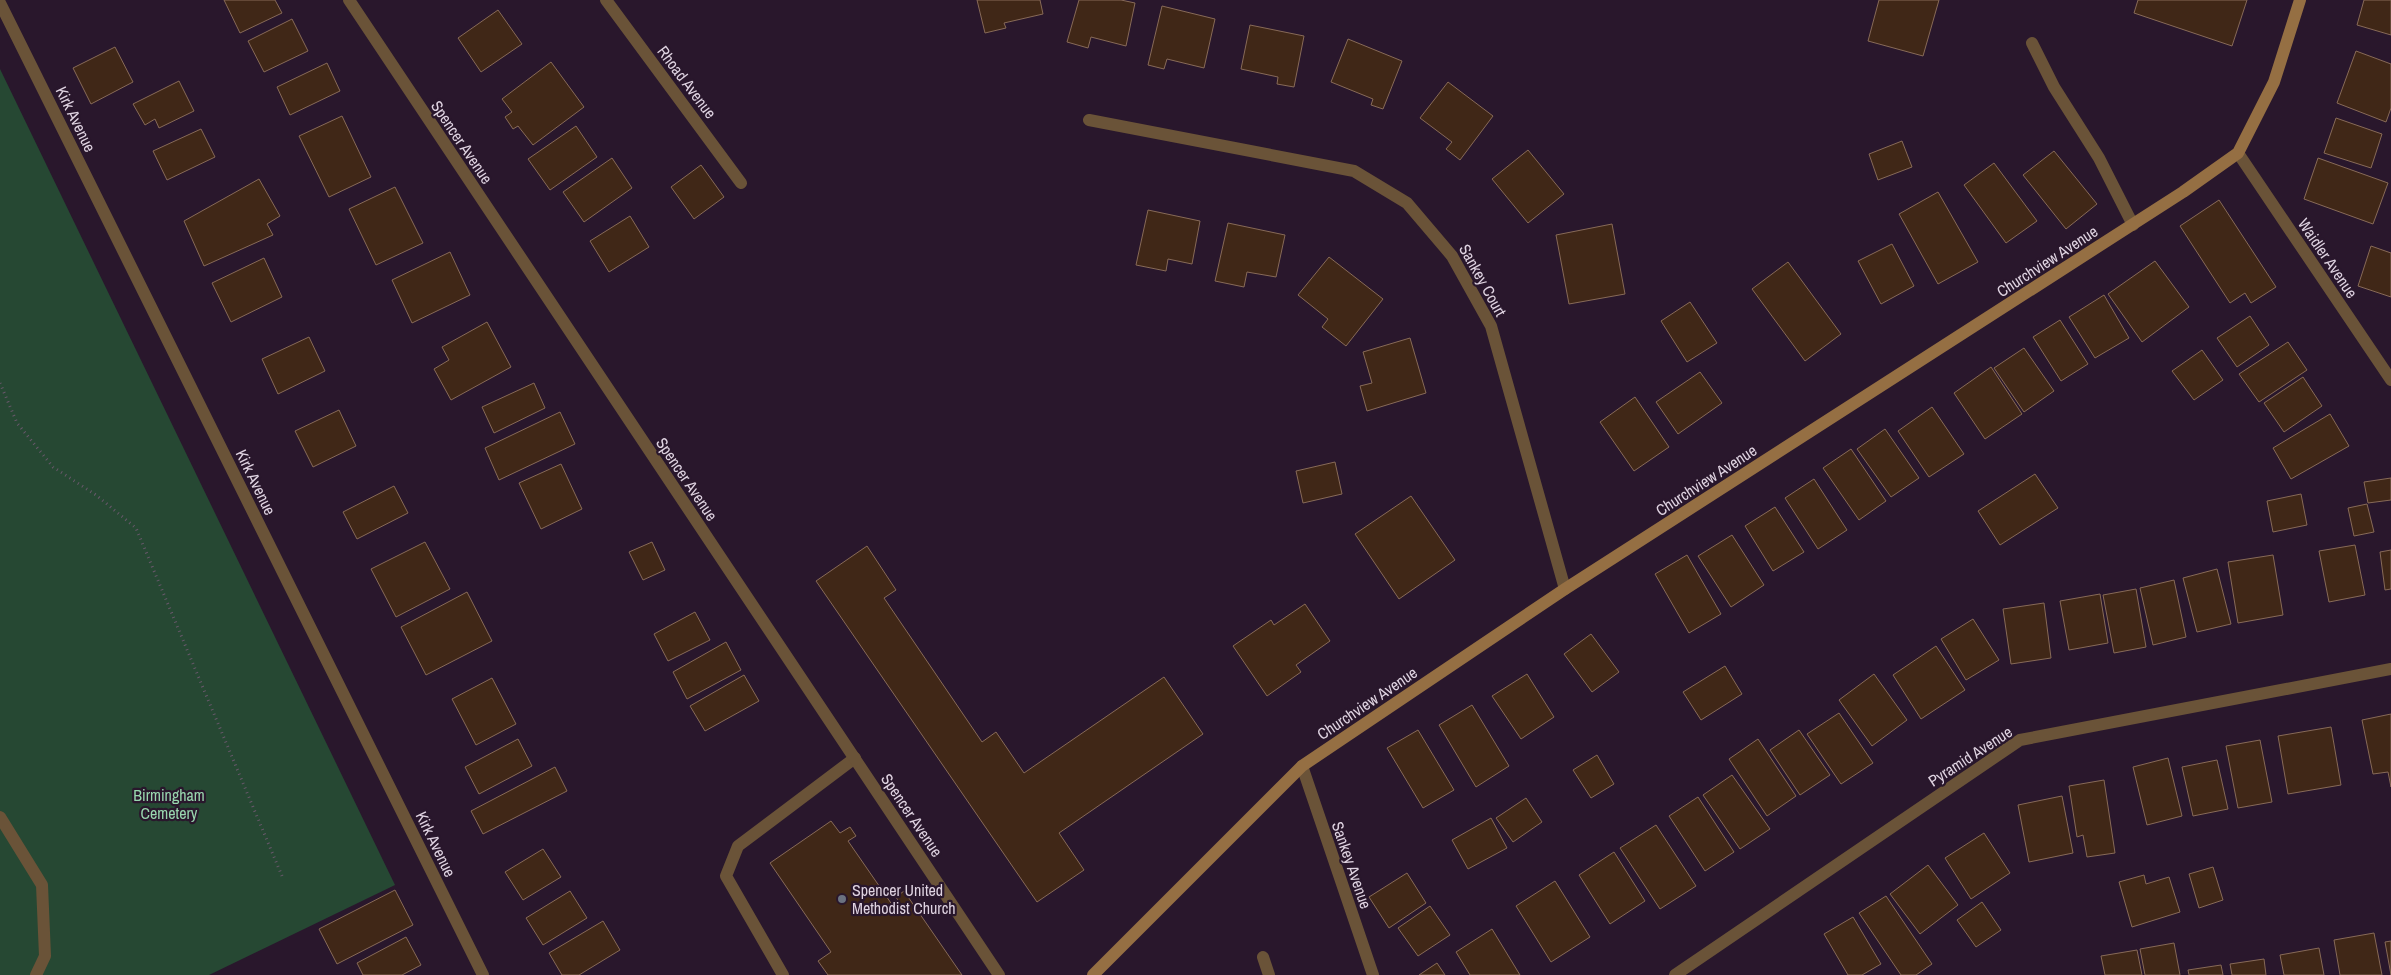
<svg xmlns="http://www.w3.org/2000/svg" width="2391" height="975" viewBox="0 0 2391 975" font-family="'Archivo Narrow',sans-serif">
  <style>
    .green { fill: #264833 }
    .building { fill: #402717; stroke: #876a58 }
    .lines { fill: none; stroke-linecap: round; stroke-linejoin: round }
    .path { stroke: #68586b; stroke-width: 3; stroke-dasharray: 1 4; stroke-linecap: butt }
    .lane { stroke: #6a5338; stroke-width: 12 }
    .street { stroke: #6a5338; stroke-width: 12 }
    .secondary { stroke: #956f43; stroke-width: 12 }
    .worship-dot { fill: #6b7280; stroke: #29172c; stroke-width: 2 }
    .labels { text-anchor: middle; stroke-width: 4.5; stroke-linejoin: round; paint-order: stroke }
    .street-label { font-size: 16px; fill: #dfd3e1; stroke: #29172c }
    .park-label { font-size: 16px; fill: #99d7af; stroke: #29172c }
    .poi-label { font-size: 16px; fill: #dfd3e1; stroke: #29172c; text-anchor: start }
  </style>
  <rect width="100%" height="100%" fill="#29172c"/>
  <path class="green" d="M0,69L395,885L209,975H0Z"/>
  <g class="building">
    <path d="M224,0H275L282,13L240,33Z"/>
    <path d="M977,0H1040L1043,14L1004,23L1006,28L985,33Z"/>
    <path d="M1079,0H1121L1135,3L1126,46L1091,37L1088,48L1067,42Z"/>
    <path d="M1879,0H1939L1923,56L1868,41Z"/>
    <path d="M2138,0H2247L2232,46L2134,13Z"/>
    <path d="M2364,0H2391V35L2357,25Z"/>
    <path d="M1162,6L1215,19L1204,68L1167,59L1164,69L1148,65Z"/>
    <path d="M498,10L522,44L481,72L458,38Z"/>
    <path d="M292,19L308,51L264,72L248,41Z"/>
    <path d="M1250,25L1304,36L1294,87L1277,84L1278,77L1241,69Z"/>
    <path d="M1348,39L1402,61L1383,109L1371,105L1373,99L1331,82Z"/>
    <path d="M115,47L133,82L91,104L73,68Z"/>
    <path d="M2356,51L2391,64V108L2386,122L2337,103Z"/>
    <path d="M551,62L584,107L533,145L518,126L513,129L505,117L512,112L502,99Z"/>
    <path d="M327,63L340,91L290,115L277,87Z"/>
    <path d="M179,81L194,111L159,128L155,119L145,125L133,104Z"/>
    <path d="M1448,82L1493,116L1460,160L1446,149L1452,142L1420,118Z"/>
    <path d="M342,116L371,177L329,197L299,136Z"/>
    <path d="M2336,118L2382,134L2371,168L2324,153Z"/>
    <path d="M576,126L597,157L550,190L528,159Z"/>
    <path d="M201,129L215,157L167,180L153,151Z"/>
    <path d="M1902,141L1912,167L1878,180L1869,154Z"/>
    <path d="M1528,150L1564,194L1528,223L1492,179Z"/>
    <path d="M2054,151L2097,204L2066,229L2023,175Z"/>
    <path d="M612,158L632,188L584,222L563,192Z"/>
    <path d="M2318,158L2388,183L2373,224L2304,199Z"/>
    <path d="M1994,163L2037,221L2006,243L1964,185Z"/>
    <path d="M701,165L724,197L694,219L671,187Z"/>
    <path d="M259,179L280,216L267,224L273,235L204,266L184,221Z"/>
    <path d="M395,187L423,243L376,265L349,209Z"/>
    <path d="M1938,192L1978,262L1938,284L1899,214Z"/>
    <path d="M2219,200L2276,287L2251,303L2245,293L2230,303L2180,226Z"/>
    <path d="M1148,210L1200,221L1192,264L1168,259L1166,271L1136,265Z"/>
    <path d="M630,216L649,247L609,272L590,241Z"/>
    <path d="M1228,223L1285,235L1276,277L1247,272L1244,287L1215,281Z"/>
    <path d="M1612,224L1625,294L1569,304L1556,235Z"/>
    <path d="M1892,244L1914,286L1881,304L1858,261Z"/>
    <path d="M2371,246L2391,253V297L2358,286Z"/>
    <path d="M450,252L470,295L412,323L392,280Z"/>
    <path d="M1329,257L1383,299L1346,346L1322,327L1328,319L1298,295Z"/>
    <path d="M264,258L282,297L231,322L212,283Z"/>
    <path d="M2155,261L2189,307L2142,342L2108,294Z"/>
    <path d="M1788,262L1841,334L1805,361L1752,289Z"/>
    <path d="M2104,295L2129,338L2095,358L2069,317Z"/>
    <path d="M1690,302L1717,343L1687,362L1661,321Z"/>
    <path d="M2250,316L2269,345L2237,367L2217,338Z"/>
    <path d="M2060,320L2088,364L2061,381L2033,337Z"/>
    <path d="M487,322L511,367L451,400L434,369L449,360L442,347Z"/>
    <path d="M309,337L325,371L278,394L262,359Z"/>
    <path d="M1410,338L1426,393L1367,411L1360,386L1372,383L1363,352Z"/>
    <path d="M2288,342L2307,370L2259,402L2239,374Z"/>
    <path d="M2024,348L2054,391L2024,412L1994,368Z"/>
    <path d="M2202,350L2223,380L2194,400L2172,371Z"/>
    <path d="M1991,367L2022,414L1985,439L1954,393Z"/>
    <path d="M1700,372L1722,403L1678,434L1656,402Z"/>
    <path d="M2303,377L2322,406L2284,432L2264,403Z"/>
    <path d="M534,383L545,408L494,433L482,407Z"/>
    <path d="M1635,397L1669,447L1634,471L1600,422Z"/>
    <path d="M1932,407L1964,454L1929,477L1898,431Z"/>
    <path d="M339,410L356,446L313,467L295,431Z"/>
    <path d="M560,412L575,444L499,480L485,448Z"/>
    <path d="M2330,414L2349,446L2291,479L2273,448Z"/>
    <path d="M1885,429L1919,478L1891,497L1857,449Z"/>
    <path d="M1851,449L1886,501L1859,520L1823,468Z"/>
    <path d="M1335,462L1342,494L1303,503L1296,471Z"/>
    <path d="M561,464L582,509L541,529L519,483Z"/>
    <path d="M2035,474L2058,508L2000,545L1978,511Z"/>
    <path d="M2391,478V500L2368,503L2364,482Z"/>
    <path d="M1814,479L1847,530L1818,549L1785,498Z"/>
    <path d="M394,486L408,513L357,539L343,512Z"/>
    <path d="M2301,494L2307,525L2273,532L2267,501Z"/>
    <path d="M1411,496L1455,560L1399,599L1355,534Z"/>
    <path d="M2367,504L2374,532L2354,536L2348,508Z"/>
    <path d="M1775,507L1804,552L1773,571L1745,526Z"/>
    <path d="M1732,535L1764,585L1731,607L1698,556Z"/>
    <path d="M425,542L450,589L396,617L371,569Z"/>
    <path d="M652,542L665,570L643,580L629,552Z"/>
    <path d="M2355,545L2365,595L2329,602L2319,551Z"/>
    <path d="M867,546L896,590L884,598L982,742L996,732L1024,773L1164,677L1203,734L1059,833L1084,870L1037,902L816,581Z"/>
    <path d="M2391,550V589L2385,590L2380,552Z"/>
    <path d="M1687,555L1721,614L1689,633L1655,574Z"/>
    <path d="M2273,555L2283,615L2238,623L2228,562Z"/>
    <path d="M2217,569L2231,624L2197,632L2183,578Z"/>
    <path d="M2174,580L2186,637L2153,645L2140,588Z"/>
    <path d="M2136,589L2146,647L2114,653L2103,595Z"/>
    <path d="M467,592L492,641L426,675L401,627Z"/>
    <path d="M2100,594L2108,643L2069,650L2060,601Z"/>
    <path d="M2044,603L2051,658L2011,664L2003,609Z"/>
    <path d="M1305,604L1330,641L1296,665L1301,672L1267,696L1233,646L1271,620L1274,625Z"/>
    <path d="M695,612L710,640L668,661L654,634Z"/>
    <path d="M1973,619L1999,660L1966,680L1941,639Z"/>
    <path d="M1591,634L1619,672L1592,692L1564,654Z"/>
    <path d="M726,642L741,670L687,699L673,672Z"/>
    <path d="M1936,646L1965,690L1921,719L1893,675Z"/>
    <path d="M1725,666L1742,694L1701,720L1683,692Z"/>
    <path d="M1527,674L1554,717L1521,739L1492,696Z"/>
    <path d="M1874,674L1907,720L1872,746L1839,700Z"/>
    <path d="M744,675L759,701L705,731L690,706Z"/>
    <path d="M492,678L516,724L476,745L452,699Z"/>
    <path d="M1472,705L1509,766L1476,787L1439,725Z"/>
    <path d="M1839,713L1873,763L1841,784L1807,734Z"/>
    <path d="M2391,714V787L2388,772L2373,774L2362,720Z"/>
    <path d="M2331,727L2341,785L2288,794L2278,736Z"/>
    <path d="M1418,730L1454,790L1423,808L1387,748Z"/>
    <path d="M1799,730L1830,775L1800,795L1770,750Z"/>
    <path d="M518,739L532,766L479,794L465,767Z"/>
    <path d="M1758,739L1796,796L1767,816L1729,759Z"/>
    <path d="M2260,740L2272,802L2238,808L2226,746Z"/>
    <path d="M1597,755L1614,784L1591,798L1573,770Z"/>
    <path d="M2168,758L2182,816L2147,825L2133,767Z"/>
    <path d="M2217,760L2228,809L2193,816L2182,767Z"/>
    <path d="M555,767L567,791L483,834L471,811Z"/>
    <path d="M1732,775L1770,829L1740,849L1703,795Z"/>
    <path d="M2104,780L2115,853L2087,857L2083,835L2077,837L2069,786Z"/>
    <path d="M2062,796L2073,853L2029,862L2018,805Z"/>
    <path d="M1698,797L1734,852L1705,871L1669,816Z"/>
    <path d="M1526,798L1542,822L1513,842L1496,818Z"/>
    <path d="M1491,818L1507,848L1468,869L1452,840Z"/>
    <path d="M831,821L840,833L850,827L856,836L848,841L893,906L899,902L896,897L904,891L962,975H828L818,961L831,952L770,863Z"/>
    <path d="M1656,825L1696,886L1660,909L1620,848Z"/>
    <path d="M1984,833L2010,873L1971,899L1945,858Z"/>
    <path d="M543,849L561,877L523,900L505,872Z"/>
    <path d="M1614,852L1645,901L1610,924L1579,875Z"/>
    <path d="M1928,865L1958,905L1920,934L1890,894Z"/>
    <path d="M2213,867L2223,900L2199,908L2189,874Z"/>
    <path d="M1407,873L1426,903L1389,928L1369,897Z"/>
    <path d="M2144,875L2146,884L2169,877L2180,912L2132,927L2119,882Z"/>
    <path d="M1555,881L1590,937L1551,962L1516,906Z"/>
    <path d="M395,890L413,925L337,964L319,929Z"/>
    <path d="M570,891L587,918L543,945L526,918Z"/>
    <path d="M1886,896L1932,964L1916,975H1901L1859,913Z"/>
    <path d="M1982,902L2001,930L1976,947L1957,920Z"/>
    <path d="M1430,906L1450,935L1418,956L1398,928Z"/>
    <path d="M1853,917L1881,964L1862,975H1848L1824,934Z"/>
    <path d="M603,921L620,950L579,975H562L549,953Z"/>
    <path d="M1492,929L1520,975H1470L1456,952Z"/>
    <path d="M2374,933L2382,975H2340L2334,940Z"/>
    <path d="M406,937L421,965L402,975H363L357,963Z"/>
    <path d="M2391,941V975L2385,942Z"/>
    <path d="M2174,943L2180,975H2145L2140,949Z"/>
    <path d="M2319,948L2324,975H2284L2280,955Z"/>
    <path d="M2137,950L2142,975H2105L2101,956Z"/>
    <path d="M2264,959L2266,975H2232L2230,964Z"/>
    <path d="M1437,963L1445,975H1419Z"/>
    <path d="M2221,965L2223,975H2189L2188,970Z"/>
  </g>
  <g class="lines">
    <path class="path" d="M0,383L17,423L53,467L96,495L136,528L282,876"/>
    <g class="lane">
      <path d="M2032,43L2054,87L2099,158L2133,225"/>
      <path d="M0,817L42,885L45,956L36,975"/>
      <path d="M1263,957L1269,975"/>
      <path d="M783,975L726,876L738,846L855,758"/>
    </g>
    <g class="street">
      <path d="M349,0L999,975"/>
      <path d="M606,0L741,183"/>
      <path d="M0,3L483,975"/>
      <path d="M1089,120L1354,171L1407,203L1452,256L1491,326L1565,589"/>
      <path d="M2238,153L2391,380"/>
      <path d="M1302,766L1373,975"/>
      <path d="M1675,975L2020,740L2391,669"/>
    </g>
    <path class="secondary" d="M1093,975L1302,766L1565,589L2183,192L2238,153L2274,82L2300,0"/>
  </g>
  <circle class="worship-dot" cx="842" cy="899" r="5"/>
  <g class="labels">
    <g class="street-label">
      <text transform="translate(687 82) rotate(53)" y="6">Rhoad Avenue</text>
      <text transform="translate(76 119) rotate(64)" y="6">Kirk Avenue</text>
      <text transform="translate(462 142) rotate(56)" y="6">Spencer Avenue</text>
      <text transform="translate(2328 258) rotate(56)" y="6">Waidler Avenue</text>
      <text transform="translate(2047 261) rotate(-33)" y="6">Churchview Avenue</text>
      <text transform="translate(1483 280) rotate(61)" y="6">Sankey Court</text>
      <text transform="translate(687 479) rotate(56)" y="6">Spencer Avenue</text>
      <text transform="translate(1706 480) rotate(-33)" y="6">Churchview Avenue</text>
      <text transform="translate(256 482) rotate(64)" y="6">Kirk Avenue</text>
      <text transform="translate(1367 703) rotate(-34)" y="6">Churchview Avenue</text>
      <text transform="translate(1970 756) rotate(-33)" y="6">Pyramid Avenue</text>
      <text transform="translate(912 815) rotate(56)" y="6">Spencer Avenue</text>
      <text transform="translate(436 844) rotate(64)" y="6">Kirk Avenue</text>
      <text transform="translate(1352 865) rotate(71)" y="6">Sankey Avenue</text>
    </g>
    <g class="park-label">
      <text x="169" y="801">Birmingham<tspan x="169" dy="18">Cemetery</tspan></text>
    </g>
    <g class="poi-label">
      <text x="852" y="896">Spencer United<tspan x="852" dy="18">Methodist Church</tspan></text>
    </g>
  </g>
</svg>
